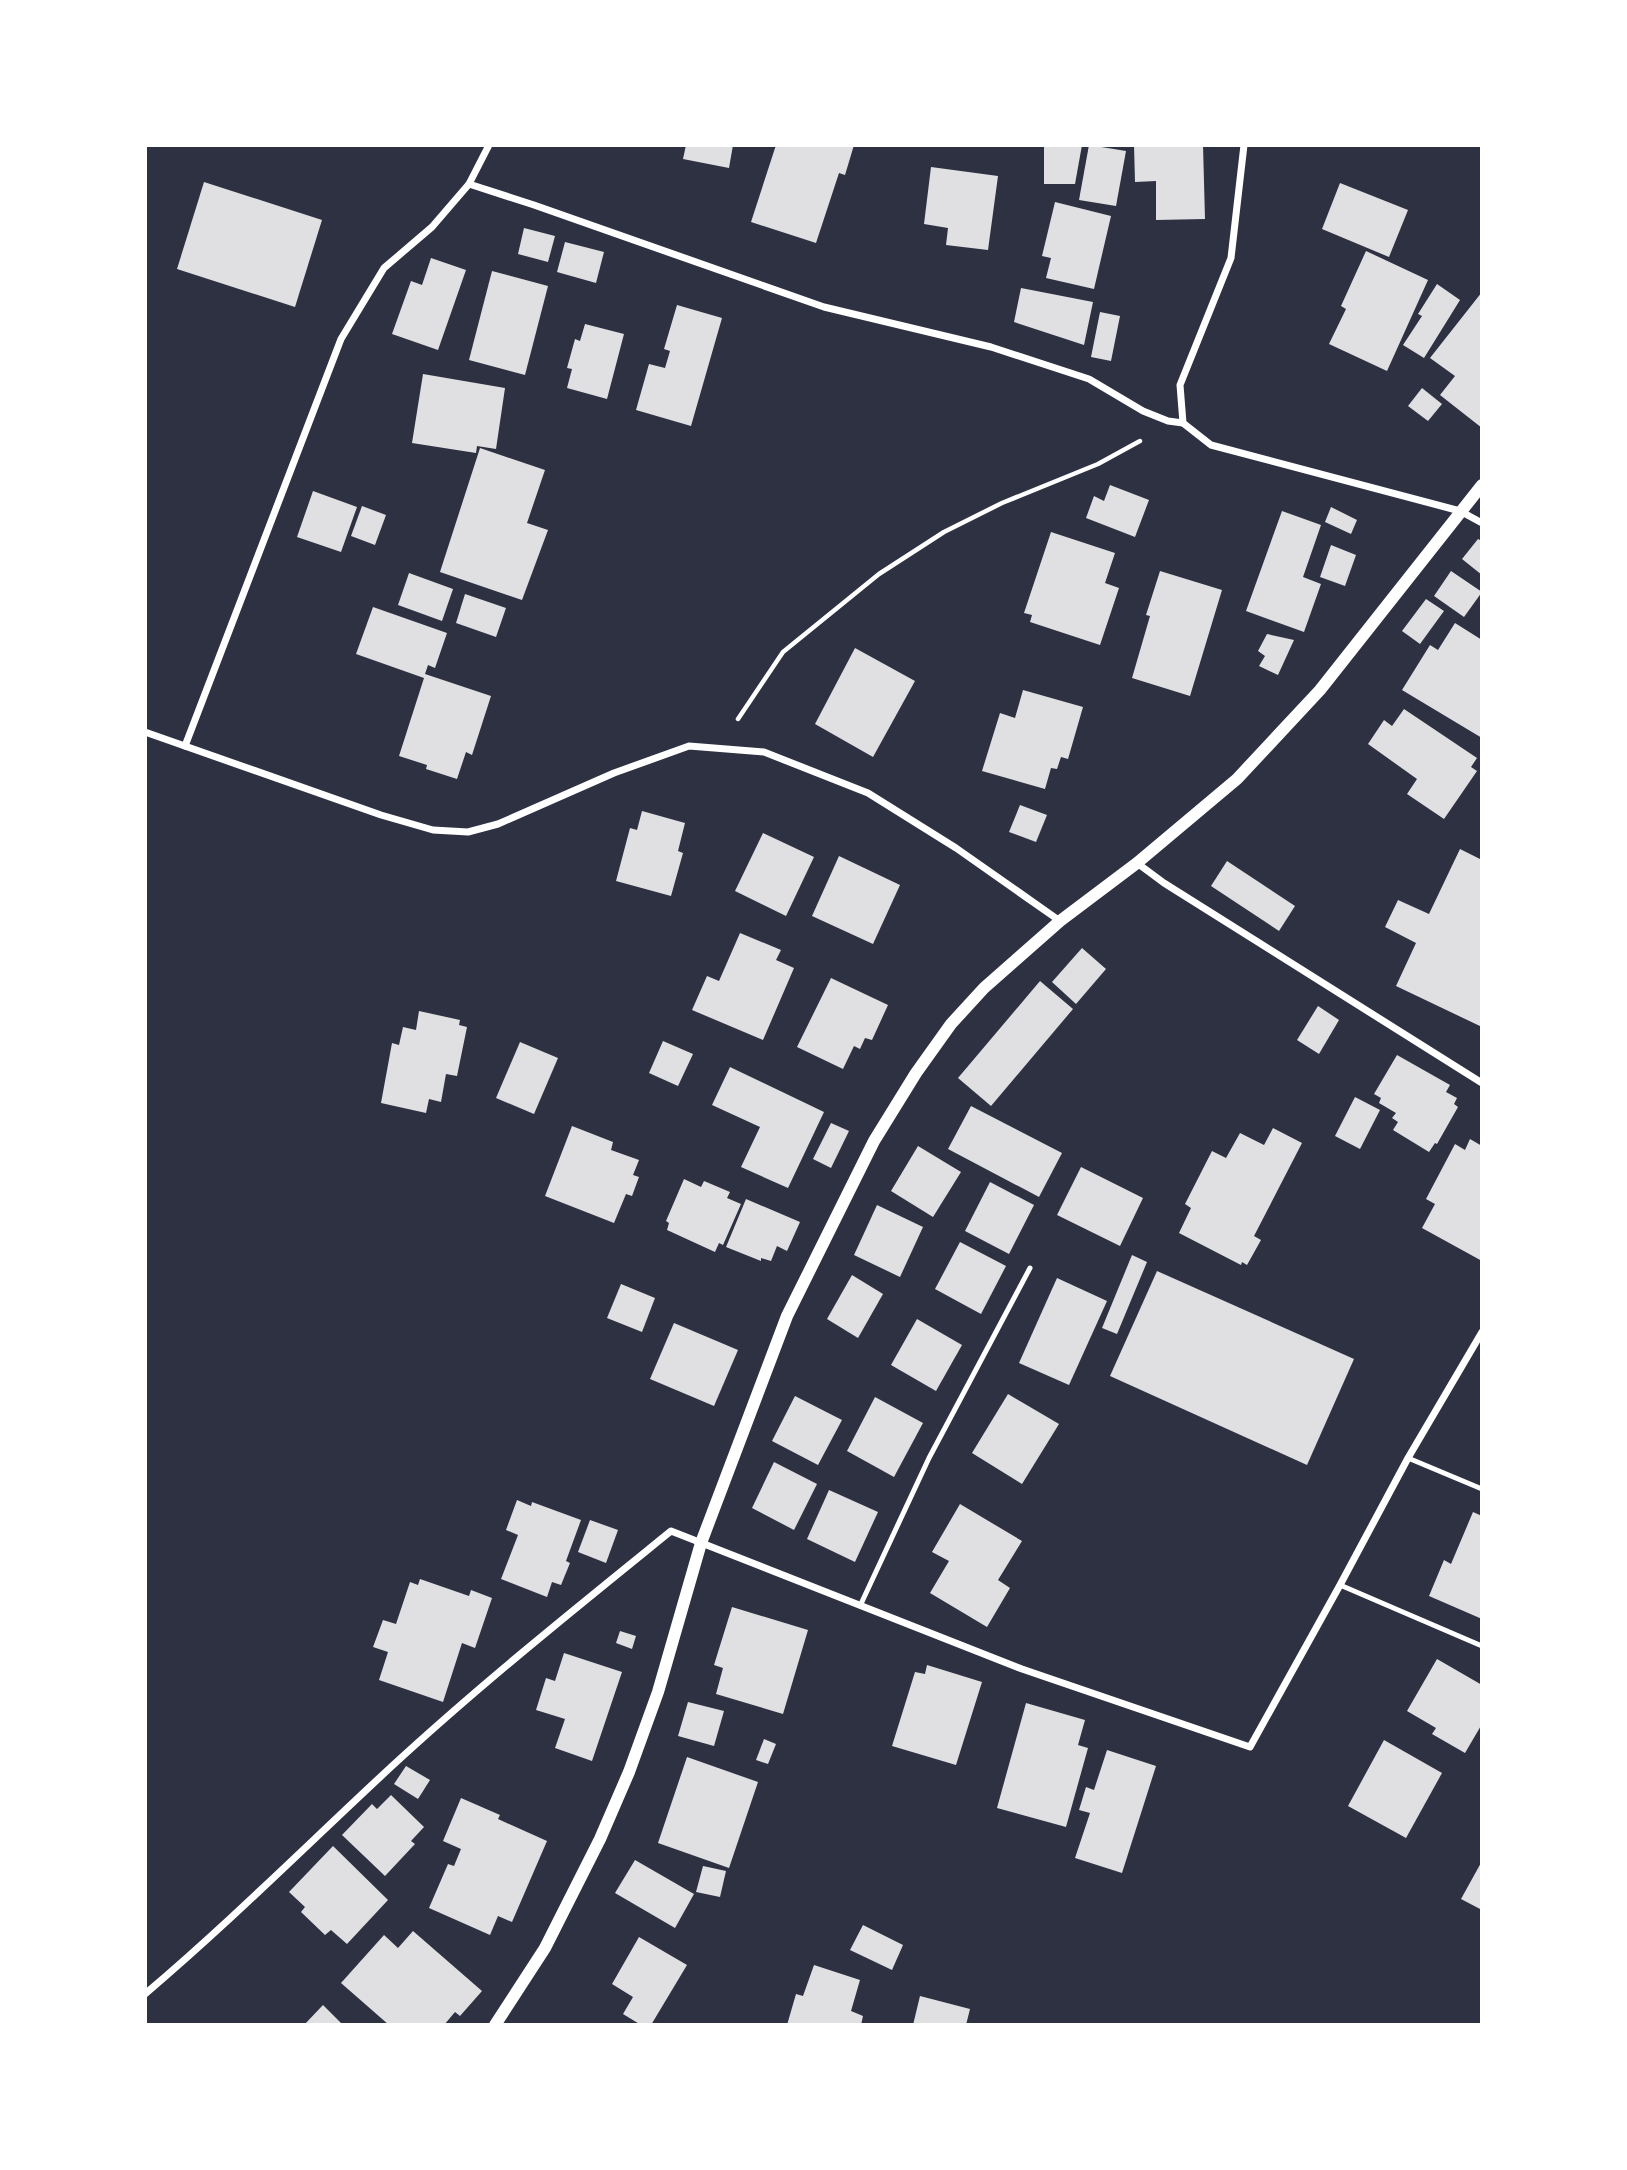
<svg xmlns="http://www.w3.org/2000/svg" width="1627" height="2170" viewBox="0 0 1627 2170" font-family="'DM Sans',sans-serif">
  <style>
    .building { fill: #e0e0e3 }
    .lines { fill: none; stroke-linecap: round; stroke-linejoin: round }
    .path { stroke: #fff; stroke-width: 4.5 }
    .service { stroke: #fff; stroke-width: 5 }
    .minor { stroke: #fff; stroke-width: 7 }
    .tertiary { stroke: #fff; stroke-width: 12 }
  </style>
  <rect width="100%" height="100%" fill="#2d3142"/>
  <g class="building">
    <path d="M686,145H733L729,168L683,159Z"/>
    <path d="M776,145H854L845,175L839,173L816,243L751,222Z"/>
    <path d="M1044,145H1082L1075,184H1044Z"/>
    <path d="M1089,145L1126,151L1116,206L1079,200Z"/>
    <path d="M1134,145H1203L1205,219L1156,220V181L1135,182Z"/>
    <path d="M931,167L998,176L988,250L946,245L948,228L924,224Z"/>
    <path d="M204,182L322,220L295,307L177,269Z"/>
    <path d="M1340,183L1408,210L1389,257L1322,229Z"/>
    <path d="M1055,202L1111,216L1094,289L1046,278L1051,258L1042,256Z"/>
    <path d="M524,228L555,236L548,262L518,254Z"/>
    <path d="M565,242L604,252L596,283L557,272Z"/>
    <path d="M1366,251L1428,280L1387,371L1329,344L1346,309L1341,306Z"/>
    <path d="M431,258L466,270L438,350L392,334L411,281L422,285Z"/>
    <path d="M492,271L548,286L525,375L469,360Z"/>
    <path d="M1437,284L1460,300L1424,358L1403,345L1422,316L1418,314Z"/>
    <path d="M1021,288L1093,302L1084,345L1014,322Z"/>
    <path d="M1482,292V428L1440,395L1455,376L1430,358Z"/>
    <path d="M677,305L722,318L691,426L636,410L649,364L665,368L670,351L664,349Z"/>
    <path d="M1100,312L1120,316L1111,361L1091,357Z"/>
    <path d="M585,324L624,334L607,399L567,388L572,369L567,368L575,339L580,341Z"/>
    <path d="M423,374L505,388L496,449L477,446L476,453L412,443Z"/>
    <path d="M1422,388L1442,404L1428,421L1408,406Z"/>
    <path d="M480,448L545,470L527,523L548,530L522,600L440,572Z"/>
    <path d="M1110,485L1149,500L1135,537L1086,518L1094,496L1104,501Z"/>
    <path d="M313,491L357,507L341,552L297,537Z"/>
    <path d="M362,506L386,515L375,545L351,536Z"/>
    <path d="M1331,507L1357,520L1351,534L1325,522Z"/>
    <path d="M1282,511L1321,525L1303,577L1321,584L1304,632L1246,611Z"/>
    <path d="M1051,532L1115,553L1105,583L1119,588L1100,645L1030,622L1032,615L1024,613Z"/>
    <path d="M1478,539L1482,541V575L1462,559Z"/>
    <path d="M1331,545L1356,555L1345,586L1320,577Z"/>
    <path d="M1160,571L1222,590L1190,696L1132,678L1150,616L1146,615Z"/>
    <path d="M1451,571L1482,592L1464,617L1434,596Z"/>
    <path d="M409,573L453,589L442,621L398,605Z"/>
    <path d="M465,594L506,608L496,637L456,623Z"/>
    <path d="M1426,599L1444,611L1420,644L1402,631Z"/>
    <path d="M373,607L447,633L435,668L428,665L425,674L491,696L472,755L466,752L457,779L426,769L427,765L399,756L424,678L356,654Z"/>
    <path d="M1455,623L1482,640V738L1402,690L1430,645L1438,650Z"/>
    <path d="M1267,634L1294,640L1278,675L1259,666L1265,656L1258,651Z"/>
    <path d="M855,648L915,681L873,757L815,724Z"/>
    <path d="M1023,690L1083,707L1068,759L1061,757L1057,769L1051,768L1045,789L982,771L1000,713L1015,718Z"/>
    <path d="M1404,709L1477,758L1471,767L1477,771L1444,819L1407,794L1417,779L1368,744L1384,720L1392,726Z"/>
    <path d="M1020,805L1047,815L1036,842L1009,832Z"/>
    <path d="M642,811L685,823L678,851L683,853L671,896L616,881L630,828L637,830Z"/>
    <path d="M763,833L814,857L786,916L735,891Z"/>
    <path d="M1460,849L1482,860V1027L1396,986L1416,943L1385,927L1398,900L1429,914Z"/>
    <path d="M839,856L900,885L873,944L812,916Z"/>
    <path d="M1227,861L1295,906L1279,931L1211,886Z"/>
    <path d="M740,933L781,950L776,960L794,968L763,1040L692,1010L707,976L719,981Z"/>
    <path d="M1082,948L1106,969L1076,1004L1052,982Z"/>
    <path d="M831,978L888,1005L872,1040L865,1038L860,1049L854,1046L843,1069L797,1047Z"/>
    <path d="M1040,981L1073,1009L991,1106L958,1078Z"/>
    <path d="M1318,1006L1339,1020L1319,1054L1297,1040Z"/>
    <path d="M419,1011L460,1020L459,1025L467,1027L457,1076L446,1074L441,1102L429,1099L426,1113L381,1103L392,1043L399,1045L403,1027L416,1030Z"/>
    <path d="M663,1041L693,1054L678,1086L649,1073Z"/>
    <path d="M520,1042L558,1058L534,1114L496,1098Z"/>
    <path d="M1397,1055L1450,1085L1446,1092L1457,1098L1454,1104L1458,1107L1437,1144L1435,1143L1429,1152L1393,1130L1398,1122L1392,1118L1396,1113L1379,1103L1381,1098L1374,1094Z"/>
    <path d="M730,1067L824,1112L788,1188L741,1167L760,1127L712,1105Z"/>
    <path d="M1355,1097L1380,1110L1360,1149L1335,1136Z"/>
    <path d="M971,1106L1062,1153L1039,1197L948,1149Z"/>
    <path d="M831,1123L849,1131L831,1168L813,1159Z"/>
    <path d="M572,1126L613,1142L611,1150L639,1160L633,1175L639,1177L632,1196L626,1194L614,1223L545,1196Z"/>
    <path d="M1273,1128L1302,1143L1254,1236L1261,1240L1247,1265L1242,1262L1241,1265L1179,1233L1191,1208L1185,1204L1212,1151L1226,1158L1240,1133L1264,1145Z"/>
    <path d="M1470,1139L1482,1146V1261L1422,1228L1435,1204L1426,1199L1455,1144L1465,1150Z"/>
    <path d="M918,1146L961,1172L933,1217L891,1191Z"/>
    <path d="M1081,1167L1143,1198L1120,1246L1057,1215Z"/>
    <path d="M684,1179L701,1187L704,1181L730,1192L727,1198L741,1204L723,1245L719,1243L715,1252L667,1230L669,1223L666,1221Z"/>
    <path d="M990,1182L1034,1205L1009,1254L965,1231Z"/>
    <path d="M746,1199L800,1222L787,1251L777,1246L771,1261L761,1258V1261L726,1247Z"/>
    <path d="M877,1205L923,1227L900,1277L854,1255Z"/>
    <path d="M960,1242L1006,1266L981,1314L935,1289Z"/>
    <path d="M1132,1255L1147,1262L1117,1334L1102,1328Z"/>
    <path d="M1157,1271L1354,1359L1307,1465L1110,1376Z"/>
    <path d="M852,1275L883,1294L858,1338L827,1319Z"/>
    <path d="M1057,1278L1107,1301L1069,1385L1019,1363Z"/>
    <path d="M621,1284L655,1298L642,1332L607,1318Z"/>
    <path d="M917,1319L962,1345L936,1391L891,1365Z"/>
    <path d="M674,1323L738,1350L714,1406L650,1379Z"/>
    <path d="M1008,1394L1059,1424L1022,1484L972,1453Z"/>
    <path d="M795,1396L842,1420L818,1465L772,1441Z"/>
    <path d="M875,1397L923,1423L894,1477L847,1451Z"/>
    <path d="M774,1462L817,1484L794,1530L752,1508Z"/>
    <path d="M829,1490L878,1512L855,1562L807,1539Z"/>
    <path d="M517,1500L531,1506L532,1502L581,1520L566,1561L570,1563L561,1585L552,1582L547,1597L501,1579L518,1535L506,1530Z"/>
    <path d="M960,1504L1022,1541L998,1580L1010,1588L987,1627L930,1593L949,1561L932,1552Z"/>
    <path d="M1473,1512L1482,1516V1619L1429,1596L1444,1560L1451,1564Z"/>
    <path d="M590,1520L618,1530L606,1563L578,1552Z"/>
    <path d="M420,1579L469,1596L471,1590L492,1598L475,1648L462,1643L443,1702L379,1680L388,1652L373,1647L383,1620L396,1624L410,1582L418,1585Z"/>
    <path d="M732,1607L808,1630L783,1714L716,1694L723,1668L714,1665Z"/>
    <path d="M620,1631L636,1636L632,1649L616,1643Z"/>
    <path d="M564,1653L622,1672L592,1761L555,1748L565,1719L536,1710L546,1678L555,1681Z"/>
    <path d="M1437,1659L1482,1685V1724L1465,1753L1432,1734L1436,1728L1407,1711Z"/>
    <path d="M927,1665L982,1682L956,1765L892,1746L915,1672L925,1674Z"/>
    <path d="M688,1702L724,1711L714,1746L678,1736Z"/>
    <path d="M1026,1703L1085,1720L1078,1745L1088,1748L1066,1827L997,1808Z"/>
    <path d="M764,1739L776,1744L768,1764L756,1760Z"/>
    <path d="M1384,1740L1442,1773L1406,1838L1348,1806Z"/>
    <path d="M1107,1750L1156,1766L1122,1873L1075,1858L1090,1813L1079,1810L1086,1787L1094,1790Z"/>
    <path d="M687,1757L758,1782L729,1868L658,1843Z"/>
    <path d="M406,1766L430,1780L418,1799L394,1784Z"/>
    <path d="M391,1795L424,1827L411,1841L415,1844L385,1876L342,1835L372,1804L377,1809Z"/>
    <path d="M461,1798L500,1815L498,1819L547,1841L512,1922L498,1916L490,1935L429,1908L448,1864L454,1866L461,1849L443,1841Z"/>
    <path d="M333,1846L388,1900L347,1944L331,1930L325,1935L301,1912L305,1907L289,1892Z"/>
    <path d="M635,1860L694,1894L675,1928L615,1893Z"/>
    <path d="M1482,1861V1910L1461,1899Z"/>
    <path d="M703,1866L726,1871L720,1897L696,1892Z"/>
    <path d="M863,1925L903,1945L892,1970L850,1950Z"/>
    <path d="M413,1931L482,1991L460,2016L455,2012L444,2025H389L341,1983L384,1935L398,1948Z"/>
    <path d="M639,1937L687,1965L651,2025H641L623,2014L633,1997L612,1984Z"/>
    <path d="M814,1965L860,1980L851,2011L863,2016L861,2025H787L796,1994L803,1996Z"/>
    <path d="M920,1996L970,2009L966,2025H913Z"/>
    <path d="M323,2005L343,2025H304Z"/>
  </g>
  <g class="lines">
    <path class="path" d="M738,719L783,652L879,574L944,532L1002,503L1098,464L1140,441"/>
    <g class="service">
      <path d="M1408,1458L1482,1489"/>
      <path d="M1340,1585L1482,1646"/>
      <path d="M860,1606L929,1458L1030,1268"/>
    </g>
    <g class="minor">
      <path d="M1244,145L1231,258L1180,385L1183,423L1211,445L1460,511L1482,523"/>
      <path d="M469,184L534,205L824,307L991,347L1089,379L1143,411L1168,421L1183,423"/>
      <path d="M145,732L381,815L433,830L468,832L498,824L614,773L689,746L764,752L868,793L956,848L1060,921"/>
      <path d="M185,746L341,339L384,268L432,227L469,184L489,145"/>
      <path d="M1137,863L1164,883L1482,1083"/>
      <path d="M145,1994C230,1922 309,1843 391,1767C481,1684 576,1608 671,1531L1022,1669L1250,1747L1340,1585L1408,1458L1482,1332"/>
    </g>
    <path class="tertiary" d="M495,2025L545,1948L600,1839L629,1772L658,1692L701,1543L787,1316L874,1141L916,1073L951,1024L984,988L1060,921L1137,863L1237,779L1320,690L1482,485"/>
  </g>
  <rect width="1627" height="2170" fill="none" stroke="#ffffff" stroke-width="294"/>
</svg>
